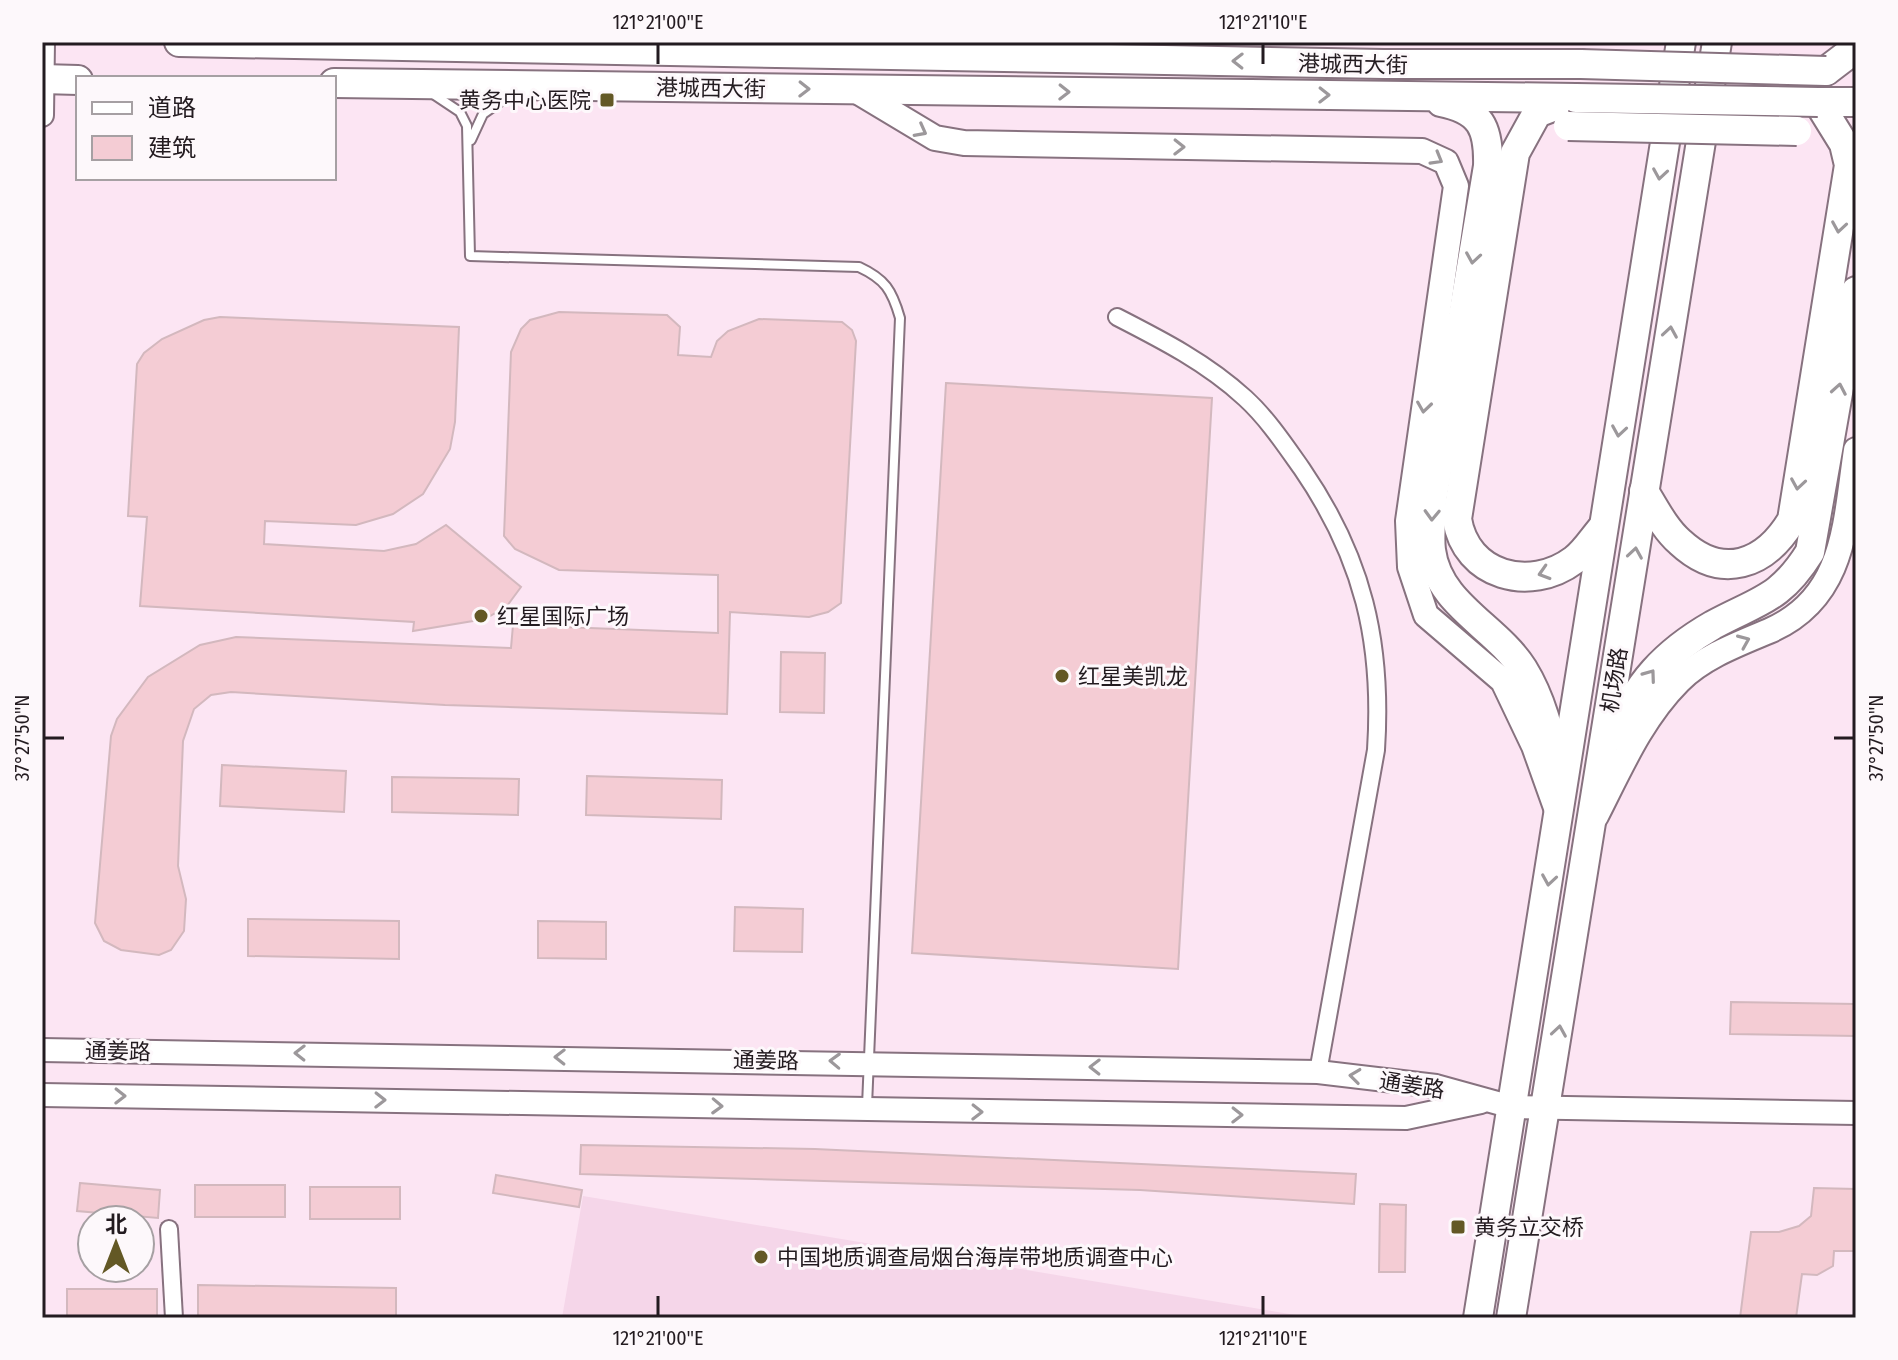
<svg xmlns="http://www.w3.org/2000/svg" width="1898" height="1360" viewBox="0 0 1898 1360" font-family="'Fira Sans Condensed','Noto Sans SC',sans-serif">
  <style>
    .built { fill: #f5d6e9 }
    .building { fill: #f4ccd4; stroke: #d3b8be; stroke-width: 2 }
    .lines { fill: none; stroke-linecap: round; stroke-linejoin: round }
    .lane-casing { stroke: #87727f; stroke-width: 12 }
    .street-casing { stroke: #87727f; stroke-width: 20 }
    .secondary-casing { stroke: #87727f; stroke-width: 26 }
    .primary-casing { stroke: #87727f; stroke-width: 28 }
    .highway-casing { stroke: #87727f; stroke-width: 32 }
    .lane { stroke: #fff; stroke-width: 8 }
    .street { stroke: #fff; stroke-width: 16 }
    .secondary { stroke: #fff; stroke-width: 22 }
    .primary { stroke: #fff; stroke-width: 24 }
    .highway { stroke: #fff; stroke-width: 28 }
    .highway-bridge-casing { stroke: #87727f; stroke-width: 32; stroke-linecap: butt }
    .highway-bridge { stroke: #fff; stroke-width: 28 }
    .oneway { stroke: #9c989b }
    .ticks { fill: none; stroke: #231b20; stroke-width: 3 }
    .poi-dot { fill: #635825; stroke: #fdf8fb; stroke-width: 3 }
    .labels { text-anchor: middle; stroke-width: 6; stroke-linejoin: round; paint-order: stroke }
    .street-label { font-size: 22px; fill: #231b20; stroke: #fdf8fb }
    .poi-label { font-size: 22px; fill: #231b20; stroke: #fdf8fb; text-anchor: start }
    .neatline { fill: none; stroke: #231b20; stroke-width: 3 }
    .ticks-label { font-size: 20px; text-anchor: middle; fill: #231b20 }
  </style>
  <rect width="100%" height="100%" fill="#fce5f3"/>
  <path class="built" d="M583,1196L1314,1318H562Z"/>
  <g class="building">
    <path d="M559,312L667,315L680,327L678,355L711,357L717,341L728,331L759,319L842,322L852,330L856,341L841,603L828,612L809,617L730,612L727,714L445,705L231,692L211,695L194,709L183,741L178,866L186,899L184,931L171,950L159,955L121,950L104,941L95,923L111,736L117,719L148,677L200,645L236,637L511,648L513,625L718,633V575L559,570L515,549L504,536L511,352L521,329L530,320Z"/>
    <path d="M220,317L459,327L455,422L450,449L423,494L393,514L356,525L265,521L264,544L384,551L416,544L446,525L521,587L507,606L485,619L413,631L414,622L140,606L147,517L128,516L137,364L144,353L162,339L204,320Z"/>
    <path d="M946,383L1212,398L1178,969L912,953Z"/>
    <path d="M781,652L825,653L824,713L780,712Z"/>
    <path d="M222,765L346,771L344,812L220,806Z"/>
    <path d="M587,776L722,780L721,819L586,815Z"/>
    <path d="M392,777L519,779L518,815L392,812Z"/>
    <path d="M735,907L803,909L802,952L734,951Z"/>
    <path d="M248,919L399,921V959L248,956Z"/>
    <path d="M538,921L606,922V959L538,958Z"/>
    <path d="M1731,1002L1856,1004V1036L1730,1034Z"/>
    <path d="M581,1145L815,1149L1356,1174L1354,1204L1140,1190L580,1174Z"/>
    <path d="M496,1175L582,1190L579,1207L493,1193Z"/>
    <path d="M80,1183L160,1190L158,1218L77,1211Z"/>
    <rect x="195" y="1185" width="90" height="32"/>
    <rect x="310" y="1187" width="90" height="32"/>
    <path d="M1814,1188L1856,1189V1251H1834L1833,1266L1817,1275L1802,1274L1796,1318H1740L1751,1232H1779L1799,1226L1811,1216Z"/>
    <path d="M1380,1204L1406,1205L1405,1272H1379Z"/>
    <path d="M198,1285L396,1288V1318L198,1317Z"/>
    <rect x="67" y="1289" width="90" height="29"/>
  </g>
  <g class="lines">
    <defs>
      <g id="lane">
        <path d="M433,94L460,112L467,126L470,256L859,267C885,279 892,290 900,318L867,1106"/>
        <path d="M471,140L483,114L510,95"/>
      </g>
      <g id="street">
        <path d="M1117,317C1162,340 1207,363 1245,398C1267,418 1285,445 1302,469C1363,558 1383,642 1376,750L1318,1072"/>
        <path d="M169,1229L174,1318"/>
      </g>
      <g id="secondary">
        <path d="M42,115L43,42"/>
        <path d="M42,1050L1318,1072L1436,1086L1512,1107L1856,1113"/>
        <path d="M42,1095L1406,1118L1481,1102"/>
      </g>
      <g id="primary">
        <path d="M855,90L935,138L964,143L1422,151L1446,162L1456,186L1408,521L1410,567L1426,615L1503,681L1534,746L1559,816"/>
        <path d="M1596,816C1620,769 1641,719 1679,681C1703,657 1738,644 1769,631C1846,598 1845,523 1856,450"/>
      </g>
      <g id="highway">
        <path d="M179,42L1384,64H1581"/>
        <path d="M1826,71L1847,55L1856,43"/>
        <path d="M42,79L78,80"/>
        <path d="M334,83L1576,98"/>
        <path d="M1568,101L1537,113L1515,153L1457,519C1466,576 1530,593 1574,560C1585,552 1594,537 1603,527"/>
        <path d="M1441,102C1481,110 1489,128 1488,166L1432,501C1432,517 1429,535 1431,550C1438,605 1496,626 1523,669C1544,703 1551,741 1560,779"/>
        <path d="M1818,102H1856"/>
        <path d="M1644,491C1655,509 1665,529 1680,542C1722,581 1765,565 1792,520L1849,165L1844,144L1818,102"/>
        <path d="M1617,735C1635,684 1666,652 1713,625C1759,600 1780,600 1810,552L1856,291"/>
        <path d="M1478,1318L1681,42"/>
        <path d="M1511,1318L1717,42"/>
      </g>
    </defs>
    <use href="#lane" class="lane-casing"/>
    <use href="#street" class="street-casing"/>
    <use href="#secondary" class="secondary-casing"/>
    <use href="#primary" class="primary-casing"/>
    <use href="#highway" class="highway-casing"/>
    <use href="#lane" class="lane"/>
    <use href="#street" class="street"/>
    <use href="#secondary" class="secondary"/>
    <use href="#primary" class="primary"/>
    <use href="#highway" class="highway"/>
    <defs>
      <g id="highway-bridge">
        <path d="M1581,64L1826,71"/>
        <path d="M1576,98L1818,102"/>
        <path d="M1568,126L1797,131"/>
      </g>
    </defs>
    <use href="#highway-bridge" class="highway-bridge-casing"/>
    <use href="#highway-bridge" class="highway-bridge"/>
  </g>
  <defs><path id="oneway-chevron" d="M-2-3.5L2.5 0L-2 3.5" fill="none" stroke-width="1.6" stroke-linecap="round" stroke-linejoin="round" transform="scale(2)"/></defs>
  <g class="oneway">
    <use href="#oneway-chevron" transform="translate(1238 61) rotate(-179)"/>
    <use href="#oneway-chevron" transform="translate(804 89) rotate(1)"/>
    <use href="#oneway-chevron" transform="translate(1064 92) rotate(1)"/>
    <use href="#oneway-chevron" transform="translate(1324 95) rotate(1)"/>
    <use href="#oneway-chevron" transform="translate(921 131) rotate(28)"/>
    <use href="#oneway-chevron" transform="translate(1179 147) rotate(1)"/>
    <use href="#oneway-chevron" transform="translate(1437 159) rotate(30)"/>
    <use href="#oneway-chevron" transform="translate(1660 174) rotate(99)"/>
    <use href="#oneway-chevron" transform="translate(1839 227) rotate(99)"/>
    <use href="#oneway-chevron" transform="translate(1473 258) rotate(99)"/>
    <use href="#oneway-chevron" transform="translate(1670 332) rotate(-81)"/>
    <use href="#oneway-chevron" transform="translate(1839 389) rotate(-80)"/>
    <use href="#oneway-chevron" transform="translate(1424 407) rotate(98)"/>
    <use href="#oneway-chevron" transform="translate(1619 431) rotate(99)"/>
    <use href="#oneway-chevron" transform="translate(1798 484) rotate(99)"/>
    <use href="#oneway-chevron" transform="translate(1432 515) rotate(92)"/>
    <use href="#oneway-chevron" transform="translate(1635 553) rotate(-81)"/>
    <use href="#oneway-chevron" transform="translate(1544 573) rotate(163)"/>
    <use href="#oneway-chevron" transform="translate(1744 641) rotate(-23)"/>
    <use href="#oneway-chevron" transform="translate(1650 675) rotate(-54)"/>
    <use href="#oneway-chevron" transform="translate(1549 880) rotate(99)"/>
    <use href="#oneway-chevron" transform="translate(1559 1031) rotate(-81)"/>
    <use href="#oneway-chevron" transform="translate(300 1053) rotate(-179)"/>
    <use href="#oneway-chevron" transform="translate(560 1057) rotate(-179)"/>
    <use href="#oneway-chevron" transform="translate(835 1061) rotate(-178)"/>
    <use href="#oneway-chevron" transform="translate(1095 1067) rotate(-179)"/>
    <use href="#oneway-chevron" transform="translate(1355 1076) rotate(-173)"/>
    <use href="#oneway-chevron" transform="translate(120 1096) rotate(1)"/>
    <use href="#oneway-chevron" transform="translate(380 1100) rotate(1)"/>
    <use href="#oneway-chevron" transform="translate(717 1106) rotate(2)"/>
    <use href="#oneway-chevron" transform="translate(977 1112) rotate(1)"/>
    <use href="#oneway-chevron" transform="translate(1237 1115) rotate(1)"/>
  </g>
  <path class="ticks" d="M658,44V64M1263,44V64M44,738H64M1834,738H1854M658,1296V1316M1263,1296V1316"/>
  <g class="poi-dot">
    <rect x="599" y="92" width="16" height="16" rx="4"/>
    <circle cx="481" cy="616" r="8"/>
    <circle cx="1062" cy="676" r="8"/>
    <rect x="1450" y="1219" width="16" height="16" rx="4"/>
    <circle cx="761" cy="1257" r="8"/>
  </g>
  <g class="labels">
    <g class="street-label">
      <text transform="translate(1353 64) rotate(1)" y="8">港城西大街</text>
      <text transform="translate(711 88) rotate(1)" y="8">港城西大街</text>
      <text transform="translate(1614 680) rotate(-81)" y="8">机场路</text>
      <text transform="translate(118 1051) rotate(1)" y="8">通姜路</text>
      <text transform="translate(766 1060) rotate(1)" y="8">通姜路</text>
      <text transform="translate(1412 1085) rotate(9)" y="8">通姜路</text>
    </g>
    <g class="poi-label">
      <text x="591" y="108" text-anchor="end">黄务中心医院</text>
      <text x="497" y="624">红星国际广场</text>
      <text x="1078" y="684">红星美凯龙</text>
      <text x="1474" y="1235">黄务立交桥</text>
      <text x="777" y="1265">中国地质调查局烟台海岸带地质调查中心</text>
    </g>
  </g>
  <rect width="1898" height="1360" fill="none" stroke="#fdf8fb" stroke-width="88"/>
  <rect x="76" y="76" width="260" height="104" fill="#fdf8fb" stroke="#a6a0a3" stroke-width="2"/>
  <rect x="92" y="102" width="40" height="12" fill="#ffffff" stroke="#a6a0a3" stroke-width="2"/>
  <text x="148" y="116" font-size="24" fill="#231b20">道路</text>
  <rect x="92" y="136" width="40" height="24" fill="#f4ccd4" stroke="#a6a0a3" stroke-width="2"/>
  <text x="148" y="156" font-size="24" fill="#231b20">建筑</text>
  <g transform="translate(116 1244)"><circle r="38" fill="#fdf8fb" stroke="#a6a0a3" stroke-width="2"/>
  <path d="M0-6L14 30L0 20L-14 30Z" fill="#635825"/>
  <text y="-12" font-size="22" font-weight="bold" text-anchor="middle" fill="#231b20">北</text>
  </g>
  <rect x="44" y="44" width="1810" height="1272" class="neatline"/>
  <g class="ticks-label">
    <text x="658" y="29">121°21'00"E</text>
    <text x="1263" y="29">121°21'10"E</text>
    <text transform="translate(22 738) rotate(-90)" y="7">37°27'50"N</text>
    <text transform="translate(1876 738) rotate(-90)" y="7">37°27'50"N</text>
    <text x="658" y="1345">121°21'00"E</text>
    <text x="1263" y="1345">121°21'10"E</text>
  </g>
</svg>
